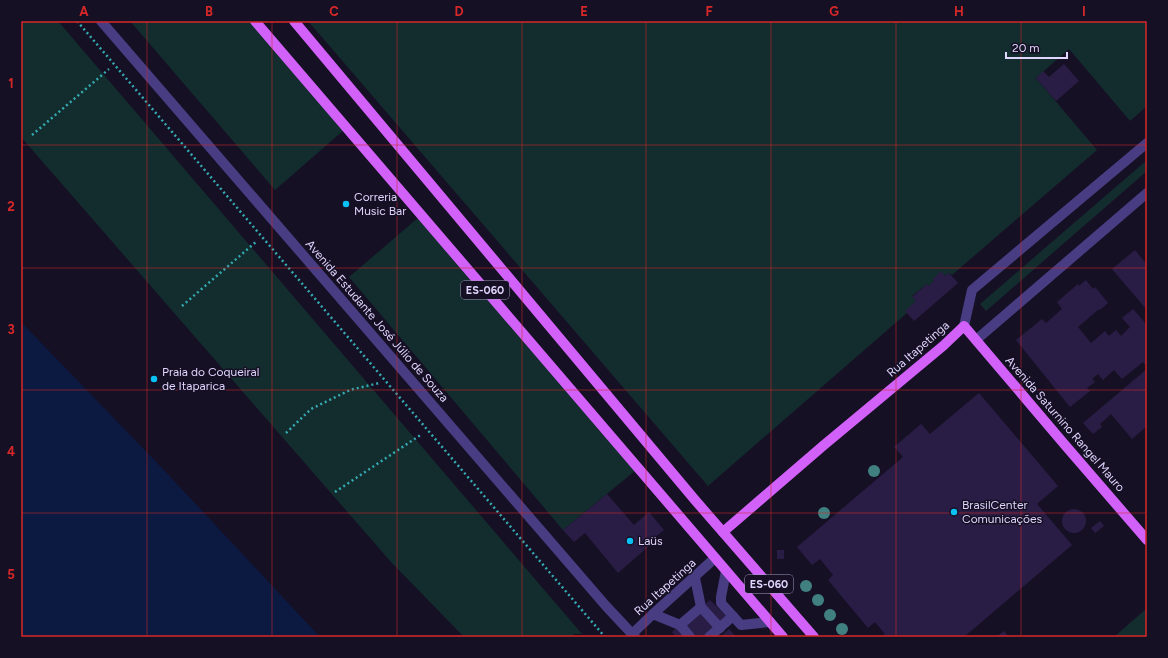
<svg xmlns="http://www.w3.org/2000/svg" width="1168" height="658" viewBox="0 0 1168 658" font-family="Figtree,sans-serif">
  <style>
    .green { fill: #132c2e }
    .water { fill: #0c1941 }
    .building { fill: #2a1d45 }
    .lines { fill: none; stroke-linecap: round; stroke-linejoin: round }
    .path { stroke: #34abb2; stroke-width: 2.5; stroke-dasharray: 2 3; stroke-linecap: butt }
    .minor { stroke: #483d82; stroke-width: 10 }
    .major { stroke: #d261f9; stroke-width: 10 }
    .tree { fill: #408081 }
    .grid { fill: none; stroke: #d62828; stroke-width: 1; stroke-opacity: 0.55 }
    .poi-dot { fill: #0ac1f5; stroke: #161025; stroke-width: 1.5 }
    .labels { text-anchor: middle; stroke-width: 3; stroke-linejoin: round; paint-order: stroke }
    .shield { fill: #161025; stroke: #a39abc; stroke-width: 1 }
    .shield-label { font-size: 11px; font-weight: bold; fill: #dfd5fd }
    .poi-label { font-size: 12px; fill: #dfd5fd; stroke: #161025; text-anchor: start }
    .street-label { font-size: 12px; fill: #dfd5fd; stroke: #161025 }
    .neatline { fill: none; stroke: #d62828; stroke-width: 1.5 }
    .grid-label { font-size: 13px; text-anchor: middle; font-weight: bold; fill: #d62828 }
  </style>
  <rect width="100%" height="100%" fill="#161025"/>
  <g class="green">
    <path d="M21,21H58L582,634H574L571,637H464L391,562L21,137Z"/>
    <path d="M130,21H252L344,130L275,190Z"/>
    <path d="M308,21H1147V106L1130,121L1069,49L1036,78L1097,150L952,275L949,273L945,276L941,272L933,279L934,281L929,286L927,284L912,296L916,301L907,313L708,486Z"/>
    <path d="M1147,160V171L986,311L980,304Z"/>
    <path d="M419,217L636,470L563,530L349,277Z"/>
    <path d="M1147,608V637H1114Z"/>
  </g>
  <path class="water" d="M21,322L164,470L320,637H21Z"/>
  <g class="building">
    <path d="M1064,64L1079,81L1056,101L1036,78L1043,71L1049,77Z"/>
    <path d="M1135,250L1147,265V310L1112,269Z"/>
    <path d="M941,271L945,276L949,273L958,283L914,321L905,311L916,301L912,297L927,284L929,286L934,281L933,279Z"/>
    <path d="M1086,280L1093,289L1095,287L1108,303L1100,310L1099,309L1078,327L1091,343L1105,331L1109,336L1116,330L1121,336L1130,327L1122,318L1133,309L1147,325V367L1143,362L1122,379L1114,370L1103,380L1098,374L1092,379L1095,382L1087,388L1090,391L1070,407L1016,340L1042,319L1046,323L1062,309L1057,302L1078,284L1079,286Z"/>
    <path d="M1147,369V426L1132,439L1111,414L1100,424L1102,427L1093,434L1083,423Z"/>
    <path d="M979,393L1058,486L1037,504L1072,545L964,637H881L885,634L875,622L868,628L828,580L833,575L820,559L812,565L797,547L903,457L894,447L921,424L930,434Z"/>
    <path d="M607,494L634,525L649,512L664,530L648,543L650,545L618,573L585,533L574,542L563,530Z"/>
    <circle cx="1074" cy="521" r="12"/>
    <path d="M1100,521L1104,526L1095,533L1091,528Z"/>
    <rect x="777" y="550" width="7" height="9"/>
    <path d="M710,600L726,616L702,637H676L672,632Z"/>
    <path d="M729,629L736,637H720Z"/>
    <path d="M1004,631L1009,637H996Z"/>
  </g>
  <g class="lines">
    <g class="path">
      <path d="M77,21L605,637"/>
      <path d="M32,135L109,69"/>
      <path d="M182,306L257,241"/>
      <path d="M286,433L311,409L350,390L379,383"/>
      <path d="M335,492L422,434"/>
    </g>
    <g class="minor">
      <path d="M101,21L606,606L635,637"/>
      <path d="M964,326L972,290L1147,143"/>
      <path d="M976,340L1147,193"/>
      <path d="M726,571L721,597V603L741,625L770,622"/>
      <path d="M701,607L720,628"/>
      <path d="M653,614L680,625L701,607L695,578"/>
      <path d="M680,625L690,637"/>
      <path d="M632,634L653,614L715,558"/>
      <path d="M709,637L733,616"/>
    </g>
    <g class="major">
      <path d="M255,21L783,637"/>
      <path d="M294,21L695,500L814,637"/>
      <path d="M723,532L824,445L943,346L964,326L1065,445L1147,540"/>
    </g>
  </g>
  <g class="tree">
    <circle cx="874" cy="471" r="6"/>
    <circle cx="824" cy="513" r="6"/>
    <circle cx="806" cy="586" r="6"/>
    <circle cx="818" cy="600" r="6"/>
    <circle cx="830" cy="615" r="6"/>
    <circle cx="842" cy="629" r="6"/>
  </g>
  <path class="grid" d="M147,21V637M272,21V637M397,21V637M522,21V637M646,21V637M771,21V637M896,21V637M1021,21V637M21,145H1147M21,268H1147M21,390H1147M21,513H1147"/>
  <g class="poi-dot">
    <circle cx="346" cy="204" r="4"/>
    <circle cx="154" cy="379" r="4"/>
    <circle cx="954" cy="512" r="4"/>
    <circle cx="630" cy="541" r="4"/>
  </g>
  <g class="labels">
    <g class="shield">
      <rect x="461" y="281" width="48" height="18" rx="3"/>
      <rect x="745" y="575" width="48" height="18" rx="3"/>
    </g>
    <g class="shield-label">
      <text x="485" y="294">ES-060</text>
      <text x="769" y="588">ES-060</text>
    </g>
    <g class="poi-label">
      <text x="354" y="201">Correria<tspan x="354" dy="14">Music Bar</tspan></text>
      <text x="162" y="376">Praia do Coqueiral<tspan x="162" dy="14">de Itaparica</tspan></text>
      <text x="962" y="509">BrasilCenter<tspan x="962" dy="14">Comunicações</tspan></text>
      <text x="638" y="545">Laüs</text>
    </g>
    <g class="street-label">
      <text transform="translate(377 321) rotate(49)" y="4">Avenida Estudante José Júlio de Souza</text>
      <text transform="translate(918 349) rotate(-41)" y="4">Rua Itapetinga</text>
      <text transform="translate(1065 424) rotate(49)" y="4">Avenida Saturnino Rangel Mauro</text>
      <text transform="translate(665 587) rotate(-42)" y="4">Rua Itapetinga</text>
    </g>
  </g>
  <rect width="1168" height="658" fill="none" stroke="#161025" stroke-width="44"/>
  <path d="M1006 52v6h61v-6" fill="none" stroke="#dfd5fd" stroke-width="2"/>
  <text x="1012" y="52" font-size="12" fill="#dfd5fd" stroke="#161025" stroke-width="3" paint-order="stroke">20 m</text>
  <rect x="22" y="22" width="1124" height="614" class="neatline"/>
  <g class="grid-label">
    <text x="84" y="16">A</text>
    <text x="209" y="16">B</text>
    <text x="334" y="16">C</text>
    <text x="459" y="16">D</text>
    <text x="584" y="16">E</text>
    <text x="709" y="16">F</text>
    <text x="834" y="16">G</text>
    <text x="959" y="16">H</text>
    <text x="1084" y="16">I</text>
    <text x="11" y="88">1</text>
    <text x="11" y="211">2</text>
    <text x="11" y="334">3</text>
    <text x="11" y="456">4</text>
    <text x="11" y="579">5</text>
  </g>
</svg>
